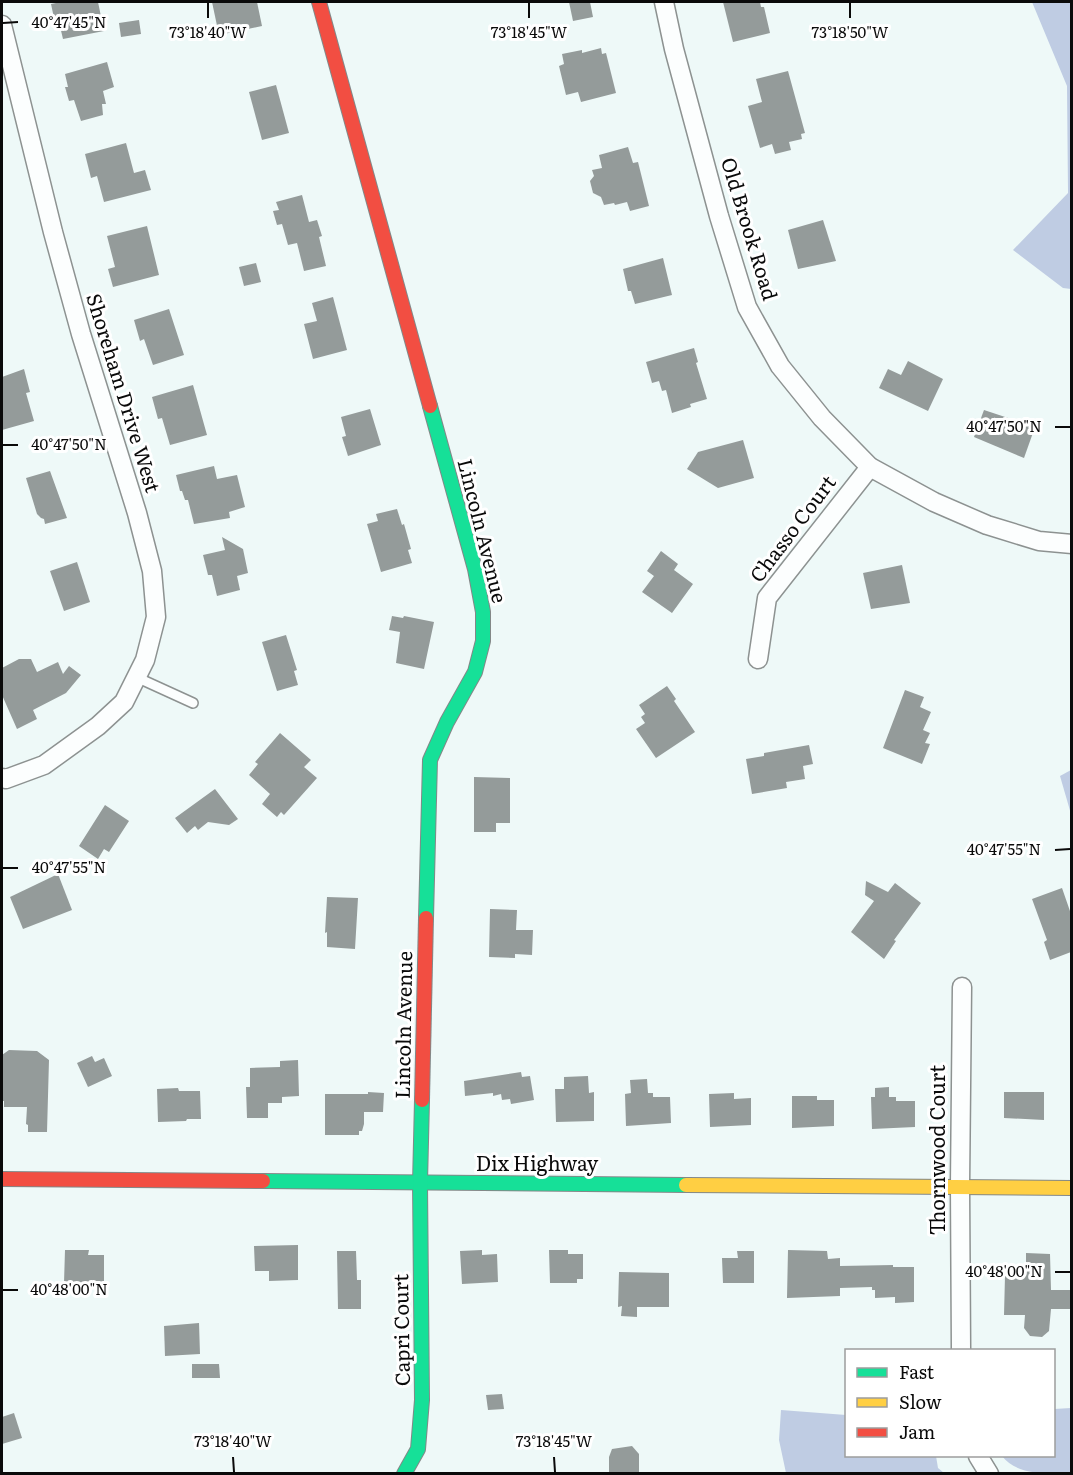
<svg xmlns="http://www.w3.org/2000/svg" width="1073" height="1475" viewBox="0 0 1073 1475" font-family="Literata,serif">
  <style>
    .forest { fill: #bfcce3 }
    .building { fill: #949b9a }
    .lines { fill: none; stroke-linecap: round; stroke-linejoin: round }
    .lane-casing { stroke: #8d9291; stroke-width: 12 }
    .street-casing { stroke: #8d9291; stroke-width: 21 }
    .fast-casing { stroke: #838888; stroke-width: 16 }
    .slow-casing { stroke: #838888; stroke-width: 16 }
    .jam-casing { stroke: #838888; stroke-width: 16 }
    .lane { stroke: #fcfefe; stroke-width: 9 }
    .street { stroke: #fcfefe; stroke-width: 18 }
    .fast { stroke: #16e098; stroke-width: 14 }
    .slow { stroke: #ffcf43; stroke-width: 14 }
    .jam { stroke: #f24e42; stroke-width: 14 }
    .ticks { fill: none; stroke: #0a0a0a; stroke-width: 2 }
    .labels { text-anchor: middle; stroke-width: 6; stroke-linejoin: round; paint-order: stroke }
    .street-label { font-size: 20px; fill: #0a0a0a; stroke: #fff }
    .ticks-label { font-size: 15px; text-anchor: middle; fill: #0a0a0a; stroke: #fff; stroke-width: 6; stroke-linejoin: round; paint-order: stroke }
  </style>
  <rect width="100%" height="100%" fill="#eef9f8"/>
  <g class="forest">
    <path d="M1032,2H1071V289L1063,288L1013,250L1068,193L1067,86Z"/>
    <path d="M1071,770V814L1060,776Z"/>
    <path d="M1071,1408V1473C1047,1474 1016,1475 1002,1456H1054V1409Z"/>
    <path d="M781,1410L846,1415V1456H936L938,1468L944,1473H786L779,1440Z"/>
  </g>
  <g class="building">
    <path d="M61,2H98L104,31L63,39L58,18H54L51,4Z"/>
    <path d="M212,2H257L262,26L219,35Z"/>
    <path d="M569,2H590L593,17L573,21Z"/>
    <path d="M723,2H760L761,7H764L770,33L733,42Z"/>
    <path d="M139,20L141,34L121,37L119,23Z"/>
    <path d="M601,48L602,54L606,53L616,93L581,102L578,92L566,95L559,66L564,64L562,54L582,50V53Z"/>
    <path d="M107,62L114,87L103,91L106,104H102L103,115L81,121L74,100L69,101L65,87H68L65,74Z"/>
    <path d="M788,71L805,133L801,134L802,139L789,142L791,150L775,154L772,144L760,148L748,106L762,102L756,79Z"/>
    <path d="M276,85L289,133L262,140L249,92Z"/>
    <path d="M126,143L134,173L145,170L151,190L104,202L97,176L91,178L85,154Z"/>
    <path d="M628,147L633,163L638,162L649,206L630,211L627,202L615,205L614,203L604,205L601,197L593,193L590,181L594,176L592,170L602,168L599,155Z"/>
    <path d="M302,195L309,222L317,220L322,236L319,237L326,266L304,271L297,243L288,245L282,224L277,225L273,211L279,210L276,202Z"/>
    <path d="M823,220L836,261L798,269L788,230Z"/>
    <path d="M147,226L159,275L113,287L108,269L115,267L107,236Z"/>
    <path d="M663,258L672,295L635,304L631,291H628L623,269Z"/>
    <path d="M256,263L261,282L244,286L239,267Z"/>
    <path d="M333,297L347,350L313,359L304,324L317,321L312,303Z"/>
    <path d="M169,309L184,355L153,365L144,339L140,341L134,320Z"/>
    <path d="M694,348L698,362L696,363L707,399L690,404L691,407L672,413L666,390L662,391L659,381L652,383L646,362Z"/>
    <path d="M908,361L943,379L928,411L879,388L888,369L901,375Z"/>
    <path d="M24,369L30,392L26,393L34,421L2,430V377Z"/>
    <path d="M193,385L207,435L170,445L162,418L158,419L152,397Z"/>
    <path d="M370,409L381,445L348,456L342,437L346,436L341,417Z"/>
    <path d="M984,410L1035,427L1024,458L974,437Z"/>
    <path d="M743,440L754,478L718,488L687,469L698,452Z"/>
    <path d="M214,466L217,479L237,475L245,507L229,512L230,518L194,524L188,500H185L182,491H180L176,475Z"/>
    <path d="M50,471L67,518L45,524L44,519L41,518L37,514L26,478Z"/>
    <path d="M397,509L402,525L404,524L411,549L408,550L412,563L381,572L367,524L378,521L376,514Z"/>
    <path d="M222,537L243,549L248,573L237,576L240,590L217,596L212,575H208L203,555L225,550Z"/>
    <path d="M661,551L678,564L674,570L693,584L672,613L642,592L654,576L647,571Z"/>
    <path d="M77,562L90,602L64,611L50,571Z"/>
    <path d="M902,565L910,603L871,609L863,573Z"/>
    <path d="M392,616L403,618L404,616L434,622L424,669L396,663L400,632L389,630Z"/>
    <path d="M286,635L297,670L294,671L298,685L277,691L262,642Z"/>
    <path d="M19,659H31L37,672L58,662L63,674L69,666L81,675L66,693L33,710L37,719L17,729L2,695V668Z"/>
    <path d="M667,686L676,699L674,701L695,732L656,758L636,729L645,723L641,717L645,714L639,705Z"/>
    <path d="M905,690L924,697L920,707L931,712L923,730L930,733L925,743L930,744L922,764L883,748Z"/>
    <path d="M280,733L311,760L304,767L317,778L284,815L281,812L277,817L262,804L270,794L249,775L258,764L255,762Z"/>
    <path d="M809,745L813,764L803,766L805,779L786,782L787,788L752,794L746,759L764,756V753Z"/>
    <path d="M474,777L510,778V823H496V832H474Z"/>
    <path d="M215,789L238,819L229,825L208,822L198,830L195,826L187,833L175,818Z"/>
    <path d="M105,805L129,821L109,852L104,849L98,859L79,846Z"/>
    <path d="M58,874L72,910L23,929L10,897Z"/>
    <path d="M866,881L888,892L895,883L921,903L894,940L896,941L884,959L851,932L874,901L865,895Z"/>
    <path d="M1062,888L1071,914V952L1050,960L1044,942L1047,940L1032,899Z"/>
    <path d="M327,897L358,898L355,949L327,947V932L325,933Z"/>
    <path d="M490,909L517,910L516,930H533L532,955L515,954V958L489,957Z"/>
    <path d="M9,1050L37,1051L49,1060L47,1132H28V1125L26,1124L27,1107H4V1101H2V1055Z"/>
    <path d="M92,1056L95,1062L104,1058L112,1076L88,1087L77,1063Z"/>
    <path d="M298,1060L299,1096L282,1097V1103H268V1118H247L246,1087H250V1068L280,1067V1061Z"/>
    <path d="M521,1072L522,1077L530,1076L534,1100L511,1104L510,1099L502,1100L501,1094L493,1096V1093L465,1096L464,1081Z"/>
    <path d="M588,1076L589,1093L594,1092V1121L556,1122L555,1089H564V1077Z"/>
    <path d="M647,1079L648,1093H653V1097H670L671,1123L626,1126L625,1094L631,1093L630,1080Z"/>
    <path d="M889,1087V1097H896V1101H915V1127L872,1129L871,1097H875V1088Z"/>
    <path d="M178,1088L179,1091H200L201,1119H187L186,1121L158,1122L157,1089Z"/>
    <path d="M368,1092L384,1093L383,1112H364V1124L362,1131H359V1135H325V1094H368Z"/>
    <path d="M1004,1092H1044V1120L1004,1118Z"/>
    <path d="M734,1093V1099L751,1098V1125L710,1127L709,1094Z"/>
    <path d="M792,1096H817V1100H834V1126L792,1128Z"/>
    <path d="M298,1245V1280L269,1281V1271H255L254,1246Z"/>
    <path d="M65,1250H89L88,1255H104V1284L64,1283Z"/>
    <path d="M482,1250V1255L497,1254L498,1282L462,1284L460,1251Z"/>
    <path d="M549,1250H568V1254H583V1279H577V1283H550Z"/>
    <path d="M788,1250L827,1251L828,1259L840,1258V1266L893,1265V1267H914V1302L895,1303V1297L875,1298V1290H872V1287L840,1288V1296L787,1298Z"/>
    <path d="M337,1251H356L357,1280H361V1309H338Z"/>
    <path d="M737,1251H754V1283H723L722,1258H738Z"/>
    <path d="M1026,1253L1050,1254L1051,1290H1071V1309H1051L1049,1331L1042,1337L1030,1336L1024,1328L1025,1315H1004L1005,1276H1026Z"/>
    <path d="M619,1272L669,1273V1307H637V1317L621,1316L622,1306L618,1307Z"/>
    <path d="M199,1323L200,1354L165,1356L164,1326Z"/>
    <path d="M192,1364H219L220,1378H192Z"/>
    <path d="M502,1394L504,1409L488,1410L486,1395Z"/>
    <path d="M14,1413L22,1438L2,1444V1417Z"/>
    <path d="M632,1446L639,1454V1473H609V1457L612,1449Z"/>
  </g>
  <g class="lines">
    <defs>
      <path id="lane" d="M136,677L193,703"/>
      <g id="street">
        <path d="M664,2L674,49L719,216L747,307L780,366L822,418L870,467L934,502L987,525L1039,541L1072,544"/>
        <path d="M2,25L53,232L81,334L137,513L152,571L156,617L145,660L124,702L98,726L44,765L6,779L2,778"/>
        <path d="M758,659L767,598L870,467"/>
        <path d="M961,1350L960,1186L962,987"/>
        <path d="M978,1456L989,1474"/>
      </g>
      <g id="fast">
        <path d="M426,918L430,760L447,722L475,672L483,641V612L475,569L430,406"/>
        <path d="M263,1181L686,1185"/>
        <path d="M404,1474L418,1449L422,1400L420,1183L422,1100"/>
      </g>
      <path id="slow" d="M686,1185L1072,1188"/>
      <g id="jam">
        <path d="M319,2L430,406"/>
        <path d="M422,1100L426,918"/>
        <path d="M2,1179L263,1181"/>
      </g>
    </defs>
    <use href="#lane" class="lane-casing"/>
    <use href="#street" class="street-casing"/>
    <use href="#fast" class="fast-casing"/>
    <use href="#slow" class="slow-casing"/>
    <use href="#jam" class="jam-casing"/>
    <use href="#lane" class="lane"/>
    <use href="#street" class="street"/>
    <use href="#fast" class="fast"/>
    <use href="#slow" class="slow"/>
    <use href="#jam" class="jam"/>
  </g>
  <path class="ticks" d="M208,3V18M529,3V18M850,3V18M3,23L18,22M1055,427H1070M3,445H18M1055,850L1070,849M3,868H18M1055,1272H1070M3,1290H18M233,1457L234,1472M554,1457L555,1472"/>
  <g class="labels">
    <g class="street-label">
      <text transform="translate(749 229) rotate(73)" y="7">Old Brook Road</text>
      <text transform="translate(123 393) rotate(73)" y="7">Shoreham Drive West</text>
      <text transform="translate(793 529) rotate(-53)" y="7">Chasso Court</text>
      <text transform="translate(482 531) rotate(76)" y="7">Lincoln Avenue</text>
      <text transform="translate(404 1025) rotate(-89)" y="7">Lincoln Avenue</text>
      <text transform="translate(938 1150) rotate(-90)" y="7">Thornwood Court</text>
      <text x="537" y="1171">Dix Highway</text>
      <text transform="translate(402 1330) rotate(-91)" y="7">Capri Court</text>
    </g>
  </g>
  <g class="ticks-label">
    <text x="69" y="28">40°47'45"N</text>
    <text x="208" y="38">73°18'40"W</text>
    <text x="529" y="38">73°18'45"W</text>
    <text x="850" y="38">73°18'50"W</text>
    <text x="1004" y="432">40°47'50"N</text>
    <text x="69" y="450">40°47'50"N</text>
    <text x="1004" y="855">40°47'55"N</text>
    <text x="69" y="873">40°47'55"N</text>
    <text x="1004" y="1277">40°48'00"N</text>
    <text x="69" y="1295">40°48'00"N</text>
    <text x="233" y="1447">73°18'40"W</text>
    <text x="554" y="1447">73°18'45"W</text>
  </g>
  <rect width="1073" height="1475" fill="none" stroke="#0a0a0a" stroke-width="6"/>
  <rect x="845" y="1349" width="210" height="108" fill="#ffffff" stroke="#9d9d9d" stroke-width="1.5"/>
  <rect x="857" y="1368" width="30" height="9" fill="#16e098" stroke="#9d9d9d" stroke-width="1.5"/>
  <text x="899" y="1379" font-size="18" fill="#0a0a0a">Fast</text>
  <rect x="857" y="1398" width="30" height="9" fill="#ffcf43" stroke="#9d9d9d" stroke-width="1.5"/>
  <text x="899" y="1409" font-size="18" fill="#0a0a0a">Slow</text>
  <rect x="857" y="1428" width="30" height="9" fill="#f24e42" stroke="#9d9d9d" stroke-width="1.5"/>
  <text x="899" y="1439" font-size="18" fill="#0a0a0a">Jam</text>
</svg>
